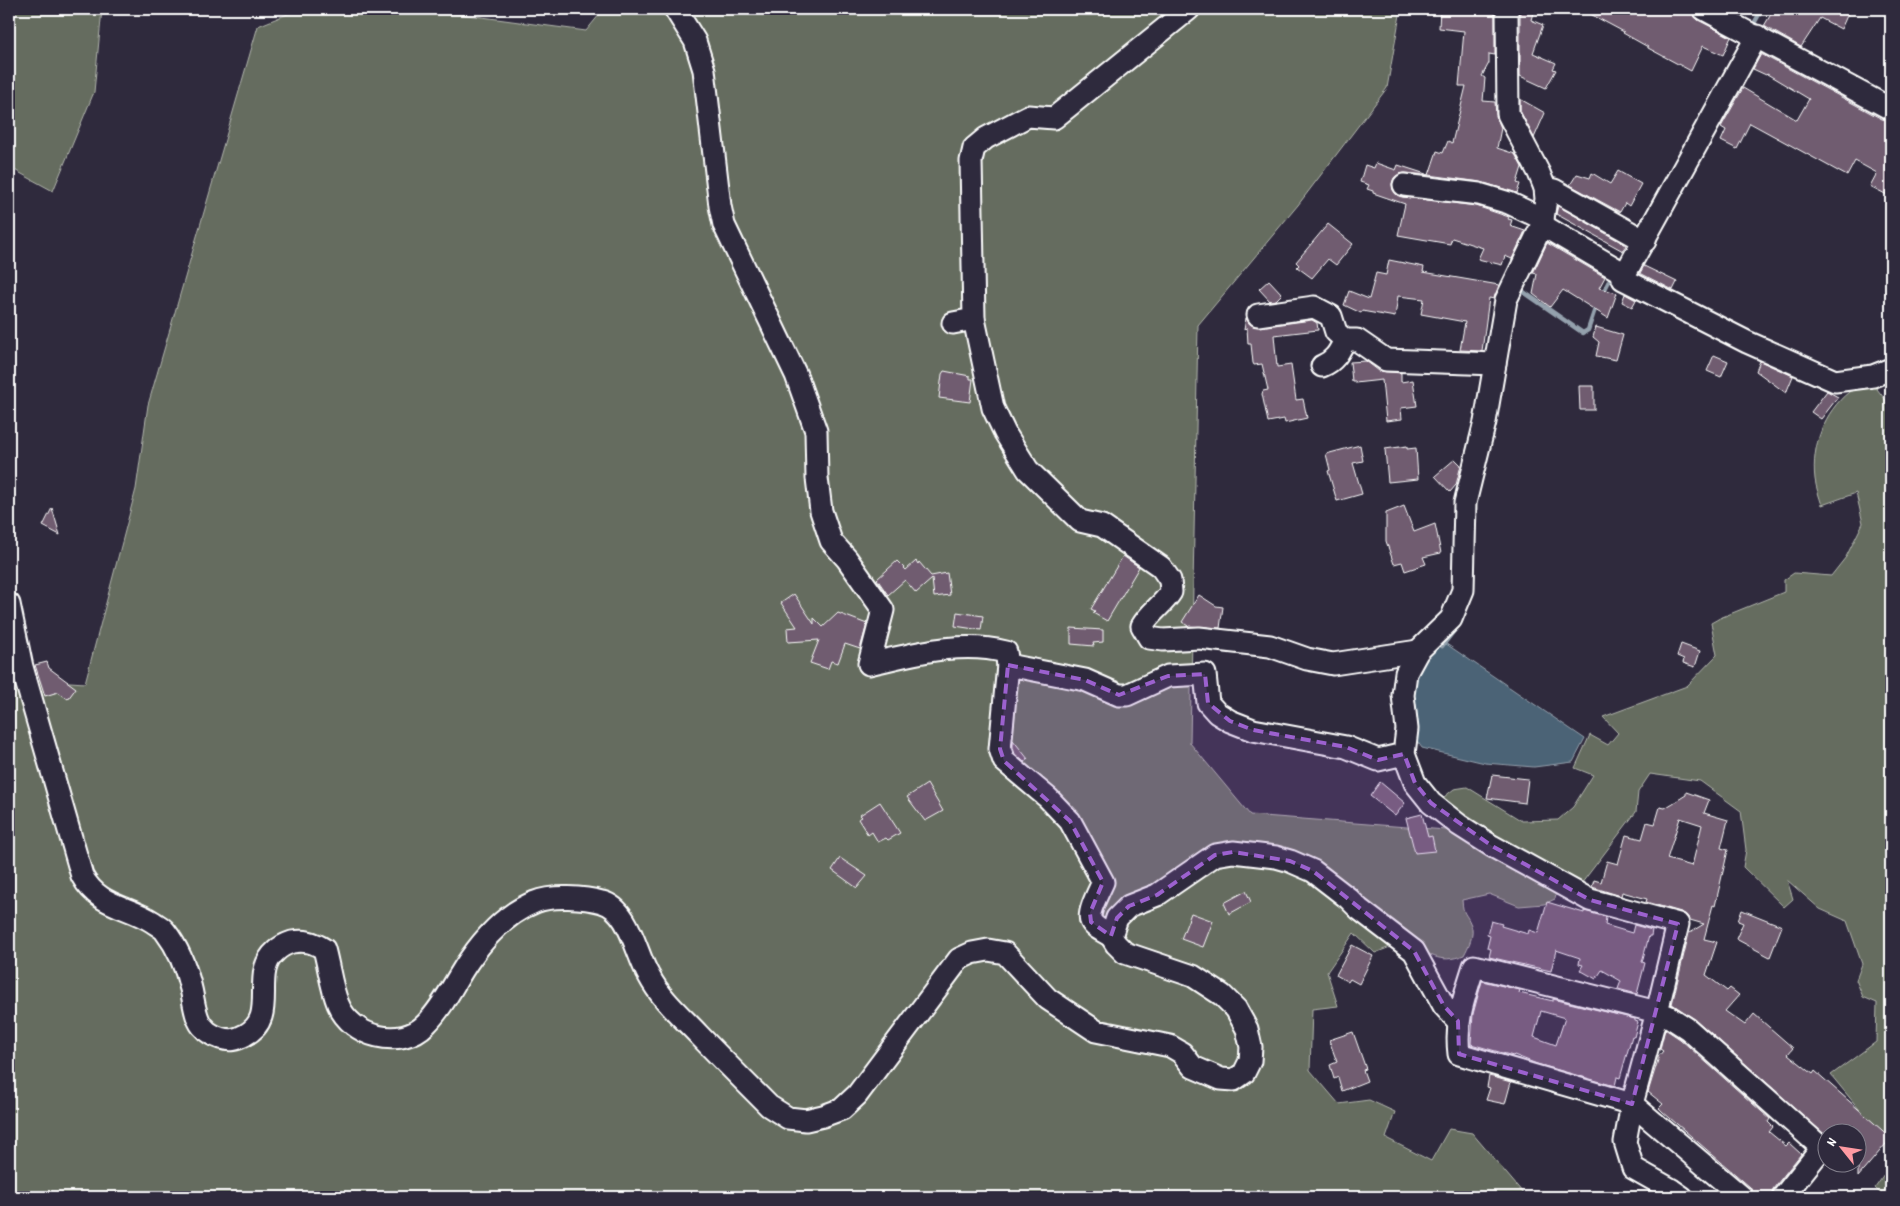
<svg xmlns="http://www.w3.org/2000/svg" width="1900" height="1206" viewBox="0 0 1900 1206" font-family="Dekko,sans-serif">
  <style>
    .green { fill: #656c5e; stroke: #b2b6ae }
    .water { fill: #4c6376; stroke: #94a1ad }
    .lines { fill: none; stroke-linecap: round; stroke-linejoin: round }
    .stream { stroke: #94a1ad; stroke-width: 4.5 }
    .building { fill: #705b70; stroke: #fff; fill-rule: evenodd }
    .minor-casing { stroke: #fff; stroke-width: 25 }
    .minor { stroke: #2f2a3d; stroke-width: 21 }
    .marked { fill: #9c61cf; fill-opacity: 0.2; stroke: #9c61cf; stroke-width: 4; stroke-dasharray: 10 6; stroke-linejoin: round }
  </style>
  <rect width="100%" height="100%" fill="#2f2a3d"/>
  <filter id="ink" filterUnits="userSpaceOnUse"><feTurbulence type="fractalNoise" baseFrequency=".02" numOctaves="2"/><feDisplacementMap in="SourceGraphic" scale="10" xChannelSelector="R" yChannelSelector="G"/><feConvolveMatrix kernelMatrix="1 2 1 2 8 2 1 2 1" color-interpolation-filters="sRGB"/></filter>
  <g filter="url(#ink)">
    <g class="green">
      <path d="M9,9H102L94,92L53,191L9,167Z"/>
      <path d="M300,9H433L452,13L586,31L604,9H1401L1387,88L1298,205L1198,325L1190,743L1250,815L1459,831L1558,886L1555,899L1544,904L1519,906L1489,894L1462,900C1463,916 1466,912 1471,925C1475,935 1468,947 1464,955C1439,965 1428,954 1408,940L1375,953L1354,933L1327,972L1338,1006L1312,1009L1310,1070L1339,1104L1369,1100L1395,1112L1386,1138L1431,1161L1449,1129L1472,1133L1523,1193L1520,1197H9V678L85,683L136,489L148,405L258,26Z"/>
      <path d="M1870,380L1891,407V1148L1831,1075L1876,1042L1877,1003L1863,997L1856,980L1862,964L1847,921L1820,909L1787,880L1793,899L1784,907L1743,867L1746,850L1741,811L1700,781L1650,774L1638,792L1636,812L1578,888L1447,806L1444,797L1454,789L1467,787L1522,821L1558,820L1573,807L1593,775L1575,768L1590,735L1608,745L1618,733L1603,717L1687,686L1717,655L1711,623L1720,618L1784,592V580L1794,573L1831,576L1846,557L1863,523L1856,493L1822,505C1819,496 1816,487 1815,479C1811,447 1824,412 1849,392C1855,387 1863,384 1870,380Z"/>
      <path d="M1891,1165V1197H1884L1875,1188Z"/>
    </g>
    <path class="water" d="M1439,639L1585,739L1573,762L1534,767L1485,763L1422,748L1415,738L1411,697L1415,670Z"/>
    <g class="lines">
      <g class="stream">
        <path d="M1751,29L1762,9"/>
        <path d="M1518,288L1583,333L1588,330L1596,306"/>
        <path d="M1602,295L1613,273"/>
        <path d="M1442,646L1456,628"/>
      </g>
    </g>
    <g class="building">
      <path d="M1440,9H1495V55L1489,54V63L1482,76L1485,78L1483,101L1495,102L1496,115L1501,128L1497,148L1515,154L1522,167L1517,183L1520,184L1517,193L1481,182L1429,175L1437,151L1443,153L1448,141L1452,143L1466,86H1459L1464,31L1439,28Z"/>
      <path d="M1520,9H1534L1531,20L1543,25L1533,53L1556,63L1553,69L1556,70L1546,88L1520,76Z"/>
      <path d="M1581,9H1692L1693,15L1698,20L1731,37L1723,55L1703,46L1691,71L1648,48V47L1623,33L1624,32Z"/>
      <path d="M1774,9H1850L1841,29L1820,18L1801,47L1764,26Z"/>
      <path d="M1761,54L1882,119L1891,121V197L1870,186L1877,173L1855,161L1847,176L1750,123L1737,149L1721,141L1726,130L1721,127L1743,88L1797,120L1809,99L1767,74L1766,75L1753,69Z"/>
      <path d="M1520,99L1545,113L1534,138L1520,111Z"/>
      <path d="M1376,163L1396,170L1398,165L1429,175L1405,173L1399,174L1394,178L1392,184L1393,190L1397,195L1403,197L1476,206L1509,217L1508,219L1512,220L1510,226L1525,231L1512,259L1505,256L1502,265L1478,259L1483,248L1452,238L1450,244L1398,235L1405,204L1373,193V191L1367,189L1369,185L1360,182L1365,165L1374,168Z"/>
      <path d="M1618,171L1641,184L1629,206L1625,203L1620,212L1570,185L1577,174L1590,178L1592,173L1610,184Z"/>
      <path d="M1558,206L1626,245L1623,251L1556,214Z"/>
      <path d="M1328,224L1353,244L1336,265L1328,259L1312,278L1297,267L1299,265L1296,262Z"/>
      <path d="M1547,243L1605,277L1599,288L1617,293L1608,318L1563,290L1550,307L1533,294L1537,274L1533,273Z"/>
      <path d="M1389,260L1424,267L1423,272L1499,285L1494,299L1489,298L1482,351L1460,350L1465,322L1421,314L1424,299L1398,296L1395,317L1362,311L1361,313L1344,305L1349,291L1369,299L1376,273L1386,275Z"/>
      <path d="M1644,266L1677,282L1673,290L1640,273Z"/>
      <path d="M1269,280L1282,294L1276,300L1270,301L1259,289Z"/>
      <path d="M1625,294L1636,300L1632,307L1622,302Z"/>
      <path d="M1246,318L1249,323L1253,326L1259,327L1312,320L1317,323L1318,330L1274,335L1277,367L1291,365L1296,400L1303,399L1307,418L1285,423L1284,419L1268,422L1262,394L1263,391L1268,390L1262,364L1254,365L1253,363L1251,344H1248L1247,327L1244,330Z"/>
      <path d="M1596,327L1623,335L1616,360L1596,356L1599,342L1593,337Z"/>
      <path d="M1714,355L1728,361L1721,377L1707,371Z"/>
      <path d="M1366,361L1379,371L1401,373V382L1413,380L1417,406L1401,408L1402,419L1386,421L1382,380L1355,383V381H1352L1350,362Z"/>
      <path d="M1760,361L1793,376L1786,393L1756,371Z"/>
      <path d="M944,371L970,376V379H973L970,402L939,398L942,374Z"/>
      <path d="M1579,386H1594V410H1580Z"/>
      <path d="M1827,391L1838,397L1821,419L1811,412Z"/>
      <path d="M1360,445L1363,461L1353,463L1362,494L1337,501L1328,471L1330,470L1326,454Z"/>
      <path d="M1407,446V449L1416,448L1418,479L1388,482L1385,449Z"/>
      <path d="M1455,459L1461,465L1456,485L1450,492L1435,476Z"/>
      <path d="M1404,506L1414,532L1435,524L1441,553L1423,557L1426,564L1405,571L1402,562L1394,564L1386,541V513Z"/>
      <path d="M52,508L60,535L43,526Z"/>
      <path d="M1123,556L1139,567L1107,621L1093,613L1095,611L1091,609Z"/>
      <path d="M897,561L906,570L916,561L918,564L919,562L931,576L947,573L950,595L934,597L932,579L916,593L905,580L888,595L877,579Z"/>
      <path d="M794,594L814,624V618L823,627L838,613L867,624L860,649L845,644L838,663L831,661L828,669L810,663L819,640L788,642L787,628L797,627L781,603Z"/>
      <path d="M1199,595L1216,606L1223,607L1220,628L1188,626L1182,622Z"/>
      <path d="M957,612L983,616L981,630L955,626Z"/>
      <path d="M1071,628L1103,630V642L1093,643L1094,646L1071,644Z"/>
      <path d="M1681,644L1700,651L1695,667L1683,663L1684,659L1677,656Z"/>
      <path d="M47,662L49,668L76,688L68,699L58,692L45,696L35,665Z"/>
      <path d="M1013,740L1028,759L1024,762L1015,754L1013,748Z"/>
      <path d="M1492,775L1528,779L1525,803L1487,798Z"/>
      <path d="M1380,782L1405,803L1395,816L1370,796Z"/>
      <path d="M927,784L943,811L925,821L907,797Z"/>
      <path d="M1686,792L1709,800L1704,813L1728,820L1721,848L1728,850L1715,906L1713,905L1704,939L1717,942L1706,975L1727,991L1730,988L1739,995L1725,1011L1745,1025L1754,1014L1793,1048L1788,1054L1813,1074L1815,1071L1891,1138L1858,1177V1134H1824L1696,1020L1672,1004L1689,933L1704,924L1690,920L1686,915L1681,912L1646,902L1647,899L1622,892L1621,896L1592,887L1594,880L1601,882L1607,861L1618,864L1626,835L1642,839L1647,822L1655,824L1660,807L1665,808L1686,795ZM1680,818L1702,825L1692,866L1667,859Z"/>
      <path d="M880,802L900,833L888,840L886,838L878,842L872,832L868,835L858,819L862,817L860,815Z"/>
      <path d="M1422,814L1428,837L1432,836L1435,851L1415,853L1406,818Z"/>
      <path d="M840,858L867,876L857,888L832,870Z"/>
      <path d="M1246,891L1251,902L1229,914L1224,903Z"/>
      <path d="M1547,902L1584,913V911L1606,917L1605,925L1632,933L1634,925L1652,930L1651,936H1649L1642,962L1645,963L1637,994L1618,989L1621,981L1602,970L1596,979L1580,970L1583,965L1579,964L1580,958L1556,950L1551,971L1489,957L1491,949L1487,948L1490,936L1487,935L1491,921L1502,924L1501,926L1528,934L1529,930L1538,933Z"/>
      <path d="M1742,910L1782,926L1770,957L1736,939L1743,923L1738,921Z"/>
      <path d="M1191,913L1213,921L1203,947L1181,939Z"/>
      <path d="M1352,945L1373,956L1359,984L1350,979L1348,982L1336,975Z"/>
      <path d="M1482,981L1520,990L1519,993L1553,1001V999L1635,1019V1021L1638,1022L1634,1037L1632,1036L1620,1078L1617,1077L1615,1086L1537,1064L1514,1055L1513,1056L1471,1044L1473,1014ZM1541,1011L1565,1018L1556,1045L1534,1037Z"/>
      <path d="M1665,1029L1680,1039L1770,1119L1768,1122L1773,1127L1769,1132L1786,1146L1789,1143L1801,1154L1773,1189L1770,1197H1754L1750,1187L1663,1112L1659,1108L1663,1104L1648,1092L1658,1060V1057L1663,1051L1660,1049Z"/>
      <path d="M1353,1032L1366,1069L1363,1070L1367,1081L1342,1091L1338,1077L1334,1079L1330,1065L1337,1062L1329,1040Z"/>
      <path d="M1489,1076L1511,1082L1505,1104L1486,1100L1490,1088L1487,1087Z"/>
    </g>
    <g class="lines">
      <defs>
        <g id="minor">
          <path d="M675,9L695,41L704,70L720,206L724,225L796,375L816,431L817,478L821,511L831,541L847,559L883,610L869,664C914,654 960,640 1006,652L1008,665L1000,749L1004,761L1048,798L1070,821L1103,882C1099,891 1087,913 1091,921C1094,928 1105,932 1111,936"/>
          <path d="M1507,9L1508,114L1539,173L1545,188L1546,199L1542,225L1506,300L1485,422L1465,503L1463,590L1451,619L1418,651L1406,673L1403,695L1407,729L1404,754L1415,783L1431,803L1459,825L1492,846L1590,900L1678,924L1657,1012L1632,1104L1625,1142L1633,1168L1672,1190L1682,1197"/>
          <path d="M1704,9L1891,109"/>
          <path d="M1404,185L1479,194L1509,203L1543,219"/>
          <path d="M1545,188L1554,190L1645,241"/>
          <path d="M1542,225L1625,274L1623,279L1747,342L1835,381L1873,376L1891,369"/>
          <path d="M1625,274L1757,36"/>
          <path d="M1258,315L1314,307L1331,316L1336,332L1345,340H1357L1386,360L1495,364"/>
          <path d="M974,319L993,408L1005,433L1028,470L1080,521L1102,526L1161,567L1170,580L1171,592C1163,605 1150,612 1142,626L1149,638L1163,640L1199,638L1270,646L1307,659L1333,664L1418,651"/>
          <path d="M953,323L974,319L971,161L974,148L986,138L1028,116L1054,118L1189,9"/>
          <path d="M1322,366C1335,361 1339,352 1345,340"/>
          <path d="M9,604L22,667L82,876C99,907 126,905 153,922C157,925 162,927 165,931C179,949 186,967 191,989C194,1001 195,1020 204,1028C208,1033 214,1036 220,1038C230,1041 236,1040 245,1035C280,1017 249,974 276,951C280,947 286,944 292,942C305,940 313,942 324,949C329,967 331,987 338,1004C351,1037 401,1050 426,1024C445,1005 455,980 470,959C486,936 509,912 535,902C551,895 585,897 602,902C630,909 636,955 649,976C661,999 680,1015 698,1034C721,1058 745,1082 769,1106L788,1118L806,1120L823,1116L842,1109L857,1095L959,959L972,953L988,950L1005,953L1048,999L1096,1031L1170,1046L1182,1053L1193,1067L1221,1079L1234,1080L1244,1073L1250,1061L1251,1047L1247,1029L1236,1009L1222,995L1193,976L1125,953L1116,944L1111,936L1117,918L1129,906L1157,895L1215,855L1233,852L1276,857L1290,861L1313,871L1348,898L1359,909L1414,951L1444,1006L1458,1021"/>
          <path d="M1008,665L1085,680L1119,695H1127L1168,676L1205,674L1208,703L1217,713L1230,721L1253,730L1346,747L1378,760L1404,754"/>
          <path d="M1742,1197L1632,1104L1459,1054C1455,1021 1464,998 1474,966L1657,1012L1668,1016L1688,1029L1822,1148L1783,1197"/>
        </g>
      </defs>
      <use href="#minor" class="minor-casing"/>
      <use href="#minor" class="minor"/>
    </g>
  </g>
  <path class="marked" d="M1008,665L1085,680L1119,695L1168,676L1205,674L1208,703L1230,721L1253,730L1346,747L1378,760L1404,754L1415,783L1431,803L1492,846L1590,900L1678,924L1632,1104L1459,1054L1458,1021L1444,1006L1414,951L1313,871L1290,861L1233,852L1215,855L1157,895L1129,906L1117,918L1111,936L1091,922L1090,913L1103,882L1070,821L1004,761L1000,749Z"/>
  <rect width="1900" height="1206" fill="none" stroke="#2f2a3d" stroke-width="30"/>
  <rect x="15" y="15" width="1870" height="1176" fill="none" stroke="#fff" stroke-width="2" filter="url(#ink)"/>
  <g transform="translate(1842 1148) rotate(300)"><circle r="24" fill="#2f2a3d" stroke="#827f8b"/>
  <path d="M0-4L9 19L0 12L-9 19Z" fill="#ff9aa2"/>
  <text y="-8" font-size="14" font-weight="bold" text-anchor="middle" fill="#ffffff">N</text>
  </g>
</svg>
